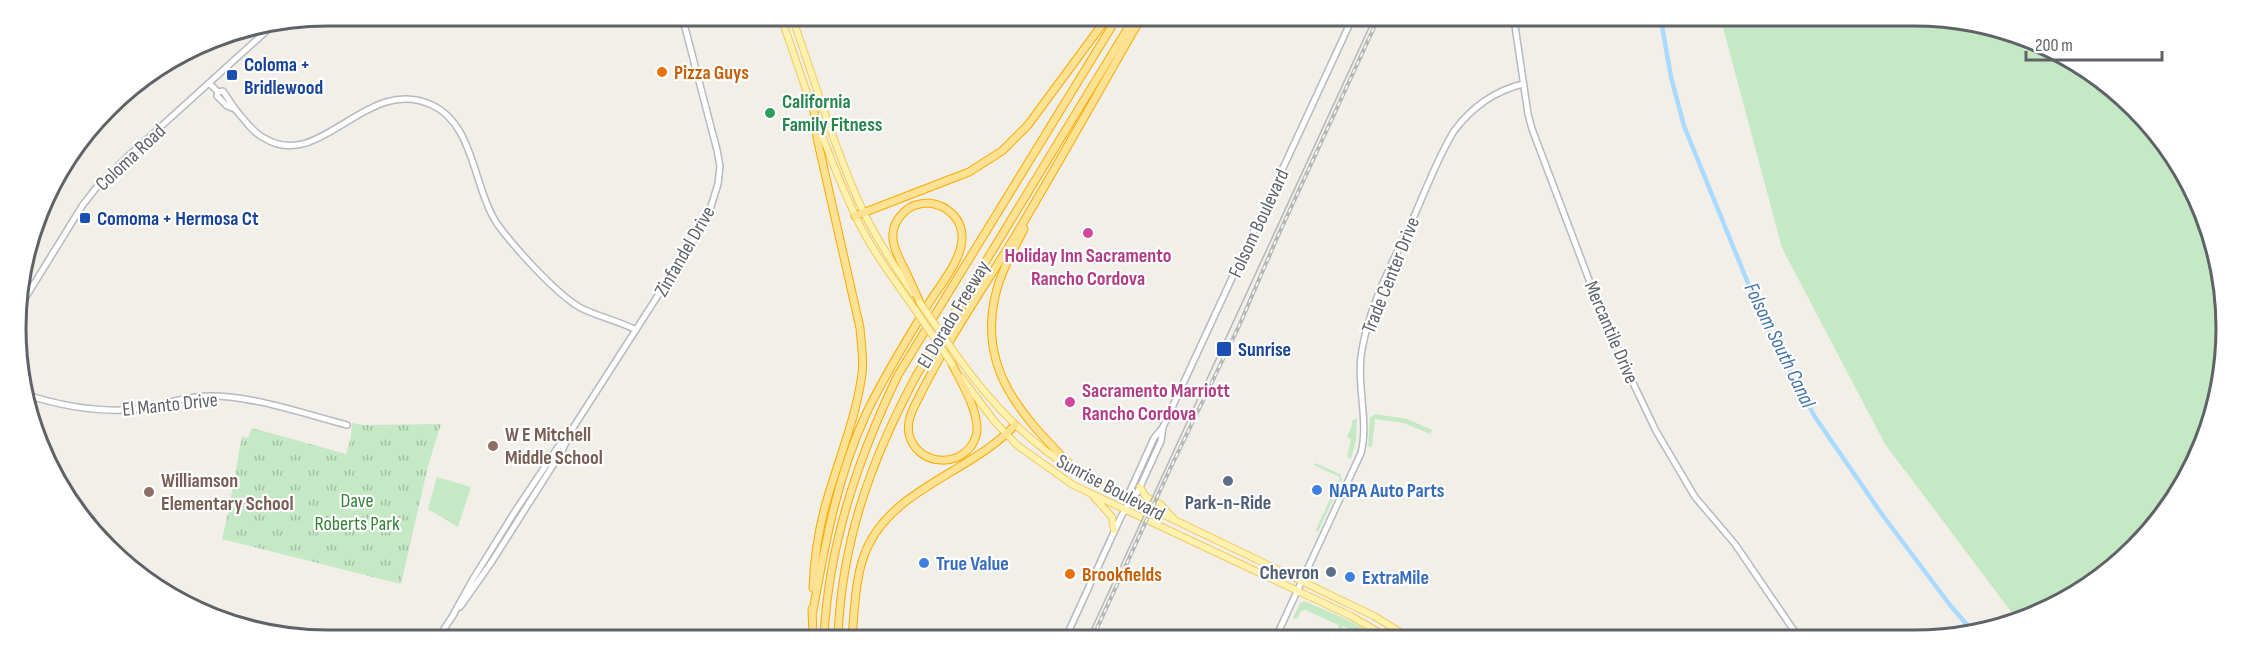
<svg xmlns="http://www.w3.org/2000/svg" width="2242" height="656" viewBox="0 0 2242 656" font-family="'Sofia Sans Condensed',sans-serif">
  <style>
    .green { fill: #c5e8c5 }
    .park { fill: url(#park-tufts) }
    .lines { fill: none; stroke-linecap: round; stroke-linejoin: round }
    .canal { stroke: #aadaff; stroke-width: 4.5 }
    .secondary-casing { stroke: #b6babf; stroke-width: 8 }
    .primary-casing { stroke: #f2c960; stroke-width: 8 }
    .highway-casing { stroke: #f9ab00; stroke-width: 9 }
    .secondary { stroke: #fff; stroke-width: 5 }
    .primary { stroke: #fff2af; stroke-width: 6 }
    .highway { stroke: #fde293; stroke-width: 7 }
    .tram { stroke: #b6b7b8; stroke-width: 1.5 }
    .rail-casing { stroke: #b6b7b8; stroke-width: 4 }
    .rail { stroke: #fff; stroke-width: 1.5; stroke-dasharray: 4.5; stroke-linecap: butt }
    .primary-bridge-casing { stroke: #f2c960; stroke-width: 8; stroke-linecap: butt }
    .primary-bridge { stroke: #fff2af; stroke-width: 6 }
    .food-dot { fill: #e8710a; stroke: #fff; stroke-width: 2 }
    .transit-dot { fill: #1a4fb4; stroke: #fff; stroke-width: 2 }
    .leisure-dot { fill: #2e9e5b; stroke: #fff; stroke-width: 2 }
    .hotel-dot { fill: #d1479c; stroke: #fff; stroke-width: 2 }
    .education-dot { fill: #8d6e63; stroke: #fff; stroke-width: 2 }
    .service-dot { fill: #5c6f8a; stroke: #fff; stroke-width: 2 }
    .shop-dot { fill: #3f7fe0; stroke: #fff; stroke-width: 2 }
    .labels { text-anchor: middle; stroke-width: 4.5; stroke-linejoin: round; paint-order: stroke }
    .transit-label { font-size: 20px; font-weight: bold; fill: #164399; stroke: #fff; text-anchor: start }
    .food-label { font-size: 20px; font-weight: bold; fill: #c56008; stroke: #fff; text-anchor: start }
    .leisure-label { font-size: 20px; font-weight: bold; fill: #27864d; stroke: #fff; text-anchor: start }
    .street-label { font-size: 20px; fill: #5f6368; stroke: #fff }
    .hotel-label { font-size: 20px; font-weight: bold; fill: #b23c85; stroke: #fff }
    .education-label { font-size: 20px; font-weight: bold; fill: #785e54; stroke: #fff; text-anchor: start }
    .shop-label { font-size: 20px; font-weight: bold; fill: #366cbe; stroke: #fff; text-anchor: start }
    .park-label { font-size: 20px; fill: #348238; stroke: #fff }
    .service-label { font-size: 20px; font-weight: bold; fill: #4e5e75; stroke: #fff }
    .water-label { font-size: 21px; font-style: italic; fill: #4174aa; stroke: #fff }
    .rim { fill: none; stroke: #5f6368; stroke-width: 3 }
  </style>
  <defs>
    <pattern id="park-tufts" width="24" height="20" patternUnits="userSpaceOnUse" patternTransform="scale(1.5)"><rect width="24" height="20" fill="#c5e8c5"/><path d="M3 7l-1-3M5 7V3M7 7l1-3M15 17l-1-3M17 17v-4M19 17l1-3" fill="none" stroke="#a3c0a4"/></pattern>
  </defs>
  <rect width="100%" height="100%" fill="#f1efe8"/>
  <g class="green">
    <path d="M1721,20L1975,21L2088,68L2174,154L2221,267V389L2185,484L2121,563L2034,617L2018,621L1885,444L1782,248Z"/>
    <path d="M1375,414L1407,419L1432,430L1430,434L1404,423L1375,419L1372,447L1368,446L1370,418Z"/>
    <path d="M1357,419L1356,440L1351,459L1347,457L1351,439L1347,437L1352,425V420Z"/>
    <path d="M1315,463L1340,474L1342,479L1318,532L1316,530L1340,477L1314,465Z"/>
    <path d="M437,477L471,487L458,527L428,509Z"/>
    <path d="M1304,601L1346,619L1378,637H1366L1343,626L1340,631L1338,625L1306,610L1301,611L1297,619L1293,618L1300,603Z"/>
  </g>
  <path class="park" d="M352,423L362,425L441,424L428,466L401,584L222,539C231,505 235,471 242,437L248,438L252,428L346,454L351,437Z"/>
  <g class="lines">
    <path class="canal" d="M1661,20L1671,77L1684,126L1761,315L1815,417L1881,513L1950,605L1974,633"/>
    <defs>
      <g id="secondary">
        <path d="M1514,19L1528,114L1532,129L1594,293L1625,366L1656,431L1695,497L1735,544L1799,638"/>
        <path d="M210,84L218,92L223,91L235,109L227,106L217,96L218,92"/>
        <path d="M235,109C244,119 252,132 264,138C321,173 366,74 432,105C475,125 473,189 498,225C515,248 557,295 581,308C599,317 619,321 636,330"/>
        <path d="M16,313L82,206L96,188L125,159L272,26"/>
        <path d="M27,395C65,407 105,414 145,408C166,404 187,396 208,396C251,395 305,414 347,425"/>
        <path d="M1130,500V491L1154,438L1163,427L1352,19"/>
        <path d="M460,607L491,563L562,451L568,438"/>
        <path d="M453,615L473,579L514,513L558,447L571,431L707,219L718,184L720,166L717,150L682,16"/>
        <path d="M440,635L454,614"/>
        <path d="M1066,637L1120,519L1130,500L1137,493L1140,487L1161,441L1163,427"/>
        <path d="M1276,637L1361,453C1369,421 1357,389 1361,356C1368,306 1394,260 1415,214C1427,187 1438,157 1454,131C1472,107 1494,91 1523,84"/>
      </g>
      <g id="primary">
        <path d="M781,17C804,83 825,151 855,215C870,248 893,278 914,308"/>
        <path d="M792,17C815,81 834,148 863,211C877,240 895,267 913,293"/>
        <path d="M957,356C993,406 1027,441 1079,474L1374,616L1408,637"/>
        <path d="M961,377L995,422L1017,445L1073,485L1351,616L1387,637"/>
        <path d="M1140,487L1146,497L1160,504L1174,519"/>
        <path d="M1094,497L1112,517L1114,530"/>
      </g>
      <g id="highway">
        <path d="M855,216L969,172L1002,151L1028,125L1107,18"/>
        <path d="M1024,229C1013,251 1000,273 995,297C977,376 1030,423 1079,474"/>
        <path d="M952,364C961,382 982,416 976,436C966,469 917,468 909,434C906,420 914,407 920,395C947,341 982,290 1014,238C1056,168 1096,96 1137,25L1139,18"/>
        <path d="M813,588C814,561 818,533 825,507C837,463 856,419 862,374C864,359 861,343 860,328L817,138L814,110"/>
        <path d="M812,609L813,636"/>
        <path d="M813,611C825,544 837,477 866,414C884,376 907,340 929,303C940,285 961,261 962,239C963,219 947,205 929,203C920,203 910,206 904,212C883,232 896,253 907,274C911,284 916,293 920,303"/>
        <path d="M824,636C829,543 858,458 898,375L1117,18"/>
        <path d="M838,636C842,540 871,460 916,376L1134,18"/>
        <path d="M852,636C855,607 855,573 868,546C895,488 973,471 1015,425"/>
      </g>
    </defs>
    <use href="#secondary" class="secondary-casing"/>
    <use href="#primary" class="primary-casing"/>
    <use href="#highway" class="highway-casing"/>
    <use href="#secondary" class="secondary"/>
    <use href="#primary" class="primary"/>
    <use href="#highway" class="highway"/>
    <path class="tram" d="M1088,637L1373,19"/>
    <defs>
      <path id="rail" d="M1093,637L1170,469L1239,326L1277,238L1378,19"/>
    </defs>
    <use href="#rail" class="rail-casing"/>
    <use href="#rail" class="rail"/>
    <defs>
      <g id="primary-bridge">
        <path d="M920,303L957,356"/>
        <path d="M914,308L952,364"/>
      </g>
    </defs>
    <use href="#primary-bridge" class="primary-bridge-casing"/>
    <use href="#primary-bridge" class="primary-bridge"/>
  </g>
  <g class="food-dot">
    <circle cx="662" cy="72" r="6"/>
    <circle cx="1070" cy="574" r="6"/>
  </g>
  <g class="transit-dot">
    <rect x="226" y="69" width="12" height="12" rx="3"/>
    <rect x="79" y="212" width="12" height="12" rx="3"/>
    <rect x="1216" y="341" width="16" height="16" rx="3"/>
  </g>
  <circle class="leisure-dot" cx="770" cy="113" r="6"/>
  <g class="hotel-dot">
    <circle cx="1088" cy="233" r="6"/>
    <circle cx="1070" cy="402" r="6"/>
  </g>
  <g class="education-dot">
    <circle cx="493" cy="446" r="6"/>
    <circle cx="149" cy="492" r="6"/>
  </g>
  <g class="service-dot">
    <circle cx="1228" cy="481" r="6"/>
    <circle cx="1331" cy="572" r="6"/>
  </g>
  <g class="shop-dot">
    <circle cx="1317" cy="490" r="6"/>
    <circle cx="924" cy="563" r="6"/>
    <circle cx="1350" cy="577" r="6"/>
  </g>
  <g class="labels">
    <g class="transit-label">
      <text x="244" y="71">Coloma +<tspan x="244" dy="23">Bridlewood</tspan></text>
      <text x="97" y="225">Comoma + Hermosa Ct</text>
      <text x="1238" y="356">Sunrise</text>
    </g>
    <g class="food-label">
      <text x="674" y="79">Pizza Guys</text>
      <text x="1082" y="581">Brookfields</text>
    </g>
    <g class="leisure-label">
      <text x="782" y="108">California<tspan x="782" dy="23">Family Fitness</tspan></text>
    </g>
    <g class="street-label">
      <text transform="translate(130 157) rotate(-43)" y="7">Coloma Road</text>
      <text transform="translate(1258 223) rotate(-65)" y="7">Folsom Boulevard</text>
      <text transform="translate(684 251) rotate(-60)" y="7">Zinfandel Drive</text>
      <text transform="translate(1390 275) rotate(-68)" y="7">Trade Center Drive</text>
      <text transform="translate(953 314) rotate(-59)" y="7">El Dorado Freeway</text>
      <text transform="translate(1612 332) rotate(67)" y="7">Mercantile Drive</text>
      <text transform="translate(170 404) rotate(-6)" y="7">El Manto Drive</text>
      <text transform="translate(1111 487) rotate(28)" y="7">Sunrise Boulevard</text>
    </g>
    <g class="hotel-label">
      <text x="1088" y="262">Holiday Inn Sacramento<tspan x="1088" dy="23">Rancho Cordova</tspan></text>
      <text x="1082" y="397" text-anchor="start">Sacramento Marriott<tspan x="1082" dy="23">Rancho Cordova</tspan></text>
    </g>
    <g class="education-label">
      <text x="505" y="441">W E Mitchell<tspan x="505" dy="23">Middle School</tspan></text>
      <text x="161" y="487">Williamson<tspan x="161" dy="23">Elementary School</tspan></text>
    </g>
    <g class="shop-label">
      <text x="1329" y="497">NAPA Auto Parts</text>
      <text x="936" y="570">True Value</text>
      <text x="1362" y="584">ExtraMile</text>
    </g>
    <g class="park-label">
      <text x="357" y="507">Dave<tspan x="357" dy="23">Roberts Park</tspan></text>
    </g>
    <g class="service-label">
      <text x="1228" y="509">Park-n-Ride</text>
      <text x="1319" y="579" text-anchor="end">Chevron</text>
    </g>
    <g class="water-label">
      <text transform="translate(1780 345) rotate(64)" y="7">Folsom South Canal</text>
    </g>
  </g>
  <path d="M0 0H2242V656H0ZM328 26H1914A302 302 0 0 1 2216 328V328A302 302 0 0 1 1914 630H328A302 302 0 0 1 26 328V328A302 302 0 0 1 328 26Z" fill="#fff" fill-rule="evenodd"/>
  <path class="rim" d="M328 26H1914A302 302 0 0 1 2216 328V328A302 302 0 0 1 1914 630H328A302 302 0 0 1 26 328V328A302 302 0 0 1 328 26Z"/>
  <path d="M2026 51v9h136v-9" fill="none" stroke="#5f6368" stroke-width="3"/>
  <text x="2035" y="51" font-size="18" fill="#5f6368" stroke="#ffffff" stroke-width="4.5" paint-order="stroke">200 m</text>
</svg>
